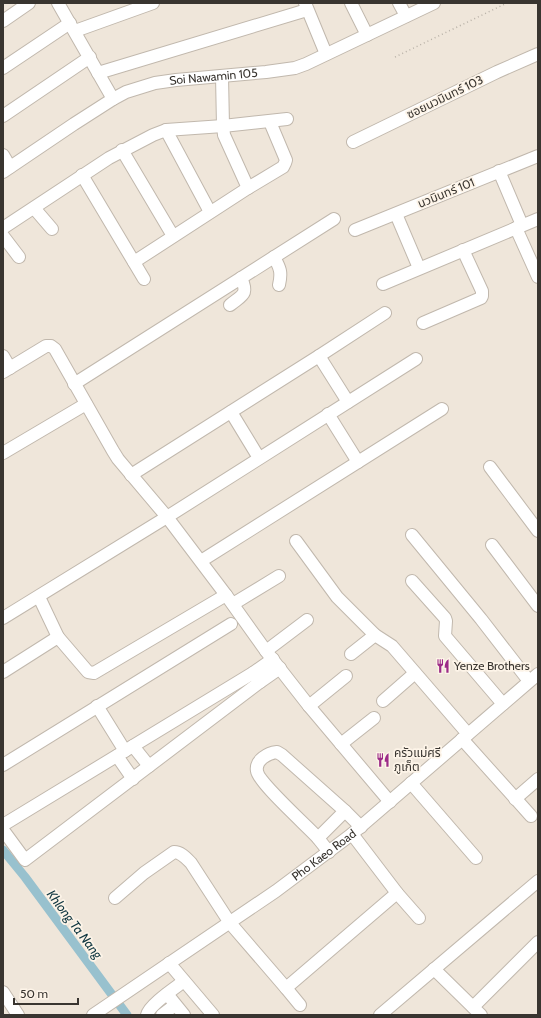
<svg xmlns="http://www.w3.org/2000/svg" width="541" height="1018" viewBox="0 0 541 1018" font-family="Cabin,'Noto Sans Thai',sans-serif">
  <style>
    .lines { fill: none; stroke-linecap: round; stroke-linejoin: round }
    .canal { stroke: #98c1ce; stroke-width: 9 }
    .minor-casing { stroke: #c1b8ad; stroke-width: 14 }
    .path { stroke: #b8b1a7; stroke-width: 1.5; stroke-dasharray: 1 3; stroke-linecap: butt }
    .minor { stroke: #fff; stroke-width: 12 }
    .labels { text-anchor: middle; stroke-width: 3.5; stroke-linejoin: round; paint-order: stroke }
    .street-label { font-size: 12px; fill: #393530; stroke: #fdf4e8 }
    .poi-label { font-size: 12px; fill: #393530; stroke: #fdf4e8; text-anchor: start }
    .water-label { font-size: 13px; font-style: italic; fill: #0f3640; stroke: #fdf4e8 }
  </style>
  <rect width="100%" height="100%" fill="#efe6da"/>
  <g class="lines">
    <path class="canal" d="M3,850L25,877L127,1015"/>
    <defs>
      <g id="minor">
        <path d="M58,3L113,99"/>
        <path d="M305,3L326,54"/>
        <path d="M351,3L367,35"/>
        <path d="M399,3L406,16"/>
        <path d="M3,21L29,3"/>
        <path d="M75,31L153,3"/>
        <path d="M3,68L70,23"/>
        <path d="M98,73L307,10"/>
        <path d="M222,76L223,126L224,135L248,188"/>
        <path d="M3,116L90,57"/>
        <path d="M166,130L210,212"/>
        <path d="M353,142L497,72L538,54"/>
        <path d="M122,150L173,236"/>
        <path d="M3,155L10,167"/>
        <path d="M499,171L522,225"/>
        <path id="s1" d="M3,172L74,124L113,99L126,92L155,83L176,80L266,72L295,68L306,64L434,3"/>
        <path d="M82,175L144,279"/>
        <path d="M34,208L52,229"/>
        <path d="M396,214L419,268"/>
        <path d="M3,228L109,158L153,135L166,130L223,126L287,119"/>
        <path d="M516,228L538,277"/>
        <path d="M355,230L538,156"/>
        <path d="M3,236L19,257"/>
        <path d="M274,257C280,268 282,272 279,285"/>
        <path d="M134,262L248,188L283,167L285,163L286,160L270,122"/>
        <path d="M383,284L538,219"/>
        <path d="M230,305C242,295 249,295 241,278"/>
        <path d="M423,323L481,298L482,296V291L463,250"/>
        <path d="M3,356L10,368"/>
        <path d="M319,356L348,402"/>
        <path d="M3,372L46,346H51L55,349L113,451L118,459L167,517L226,595L266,651L309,706L390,802"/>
        <path d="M74,384L334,219"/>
        <path d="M231,412L259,458"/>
        <path d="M328,414L358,462"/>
        <path d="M3,453L86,404"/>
        <path d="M490,467L538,531"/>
        <path d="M131,475L319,356L385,313"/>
        <path d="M412,535L481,619L529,681"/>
        <path d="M296,541L337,597L375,635L392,646L468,734"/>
        <path d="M492,545L538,606"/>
        <path d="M201,561L442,409"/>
        <path d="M412,581L445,618L446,621L445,636L503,704"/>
        <path d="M39,597L58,637"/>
        <path d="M233,604L279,576"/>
        <path d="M3,618L167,517L416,359"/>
        <path d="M266,651L307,620"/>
        <path d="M351,654L375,635"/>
        <path d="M3,672L58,637L88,672L94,673L226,595"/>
        <path d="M260,682L280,668"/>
        <path d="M383,701L415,673"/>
        <path d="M97,706L125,751"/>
        <path d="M309,706L346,676"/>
        <path d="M462,739L531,816"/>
        <path d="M341,744L374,718"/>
        <path d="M133,746L149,766"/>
        <path d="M117,756L133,779"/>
        <path d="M3,765L231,624"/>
        <path d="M411,783L476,858"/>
        <path d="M515,799L538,779"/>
        <path d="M3,825L253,673L273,659"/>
        <path d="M3,830L25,860L260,682L253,673"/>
        <path d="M352,834L397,893L419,918"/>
        <path d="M318,838L345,811"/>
        <path d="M329,852C325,847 321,842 317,837C307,826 258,782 257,771C255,760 268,753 277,752L282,755L345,811L361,827"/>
        <path d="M115,898L144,873L174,852C181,852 186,858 191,863L230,923L286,988L300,1005"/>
        <path d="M169,963L213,1015"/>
        <path d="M434,969L481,1015"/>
        <path d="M286,988L397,893"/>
        <path d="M3,992L18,1015"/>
        <path d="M167,994L184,1015"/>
        <path d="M473,1007L538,942"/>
        <path id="s2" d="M93,1015L276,891L352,834L538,674"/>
        <path d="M147,1015C149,1005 175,988 184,981"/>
        <path d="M162,1015L175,1005"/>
        <path d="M380,1015L538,881"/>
      </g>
    </defs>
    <use href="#minor" class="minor-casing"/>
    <path class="path" d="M395,57L507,3"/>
    <use href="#minor" class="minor"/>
  </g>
  <defs>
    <symbol id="restaurant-bare" viewBox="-9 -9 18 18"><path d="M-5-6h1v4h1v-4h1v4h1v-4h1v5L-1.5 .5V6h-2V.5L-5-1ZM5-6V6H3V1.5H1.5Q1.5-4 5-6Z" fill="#9c2b88" stroke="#fdf4e8" stroke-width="2.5" paint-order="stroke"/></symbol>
  </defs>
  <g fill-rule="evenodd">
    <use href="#restaurant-bare" x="433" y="656" width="20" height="20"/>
    <use href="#restaurant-bare" x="373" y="750" width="20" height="20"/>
  </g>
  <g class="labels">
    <g class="street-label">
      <text dy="4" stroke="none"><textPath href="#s1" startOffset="236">Soi Nawamin 105</textPath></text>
      <text transform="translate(445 97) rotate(-26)" y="4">ซอยนวมินทร์ 103</text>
      <text transform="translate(446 193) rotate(-22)" y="4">นวมินทร์ 101</text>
      <text dy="4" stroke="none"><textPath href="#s2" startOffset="281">Pho Kaeo Road</textPath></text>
    </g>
    <g class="poi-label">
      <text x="454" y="670">Yenze Brothers</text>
      <text x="394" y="757">ครัวแม่ศรี<tspan x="394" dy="14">ภูเก็ต</tspan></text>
    </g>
    <g class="water-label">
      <text transform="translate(75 924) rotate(53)" y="5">Khlong Ta Nang</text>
    </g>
  </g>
  <rect width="541" height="1018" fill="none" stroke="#393530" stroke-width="8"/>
  <path d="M14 998v6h64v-6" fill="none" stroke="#393530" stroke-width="2"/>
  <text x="20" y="998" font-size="12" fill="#393530" stroke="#fdf4e8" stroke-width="3" paint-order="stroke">50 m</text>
</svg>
